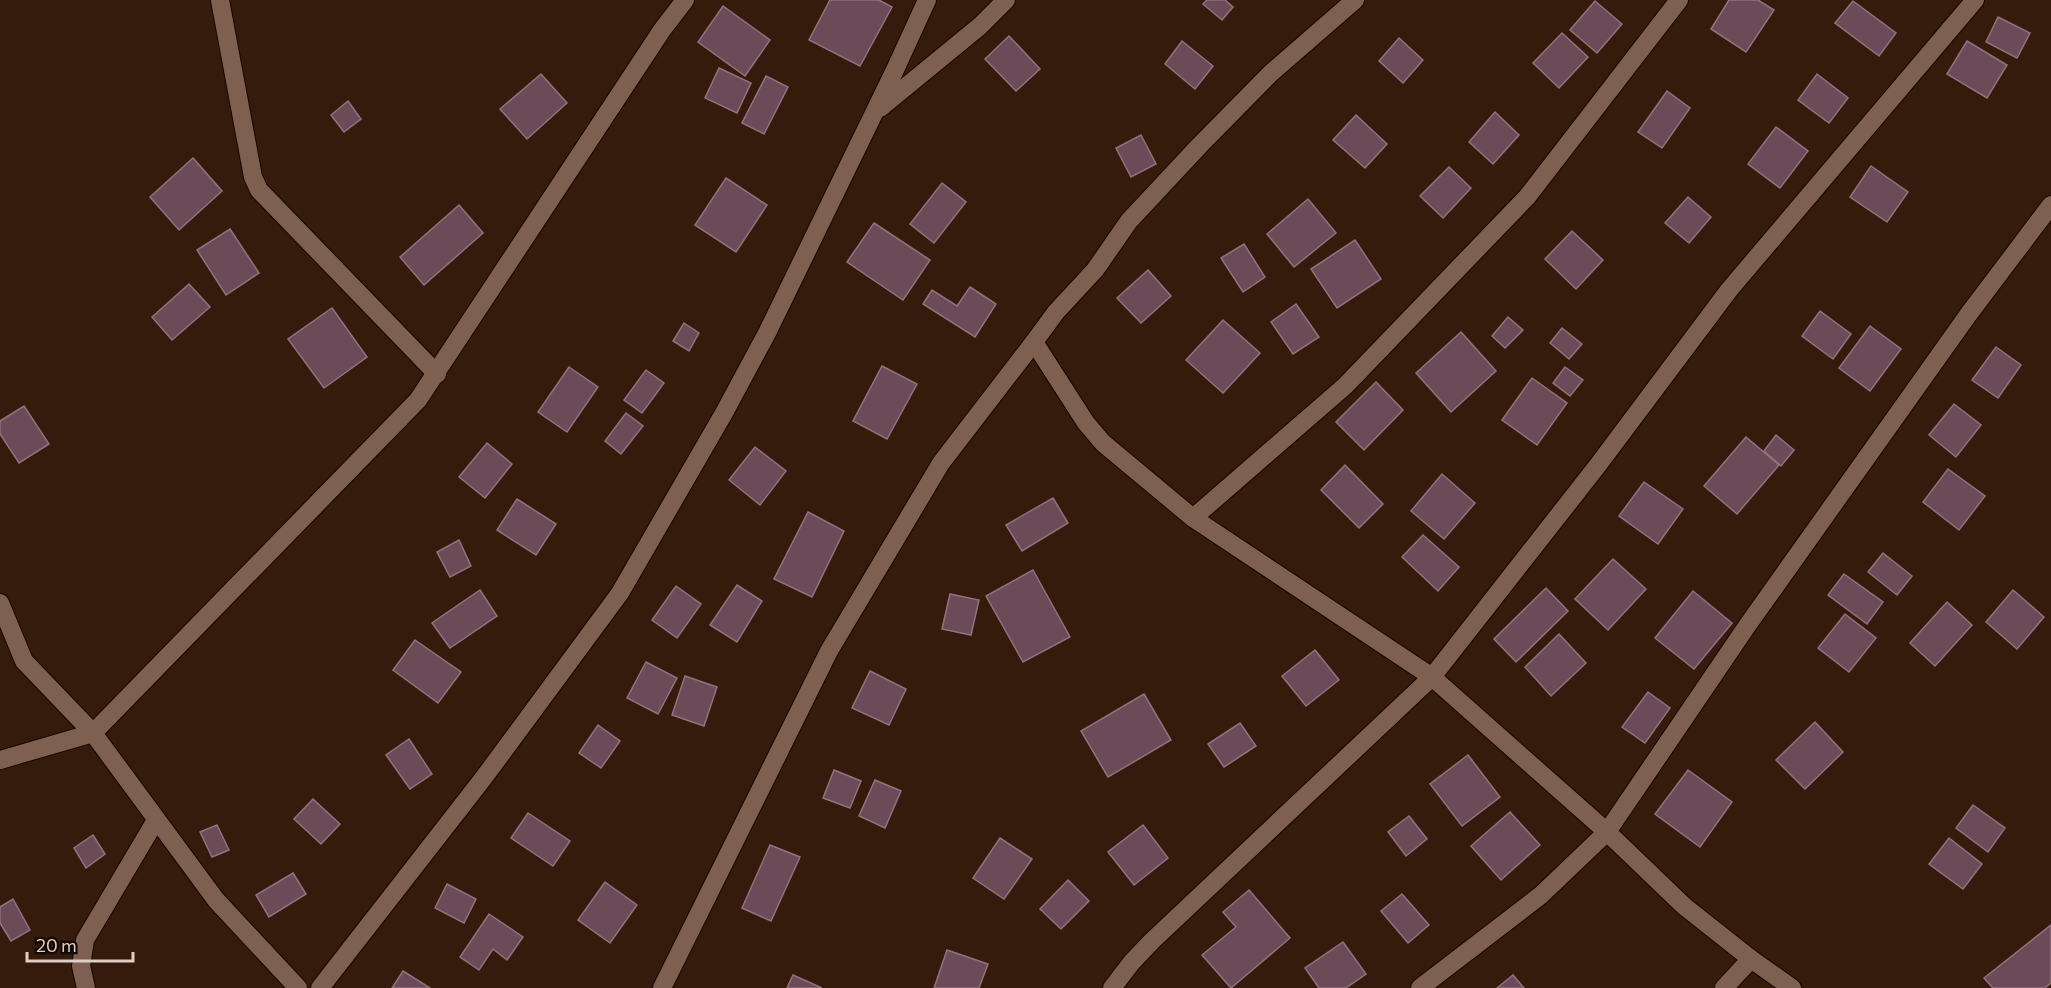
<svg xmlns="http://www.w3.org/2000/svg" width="2051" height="988" viewBox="0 0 2051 988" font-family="Commissioner,sans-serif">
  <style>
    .building { fill: #6b4b58; stroke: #93717f; stroke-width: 1.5 }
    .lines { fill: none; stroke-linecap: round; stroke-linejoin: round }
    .minor-casing { stroke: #1a0500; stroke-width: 20 }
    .minor { stroke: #7e6050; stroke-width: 18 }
  </style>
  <rect width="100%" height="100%" fill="#341b0c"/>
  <g class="building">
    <path d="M830,0H879L892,7L860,66L809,40Z"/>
    <path d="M1207,0H1225L1233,7L1222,20L1203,4Z"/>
    <path d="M1729,0H1758L1774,10L1746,52L1711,29Z"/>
    <path d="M1595,1L1622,24L1597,53L1570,30Z"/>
    <path d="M1853,1L1896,33L1879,56L1835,23Z"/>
    <path d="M723,6L770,40L745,76L698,42Z"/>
    <path d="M1998,17L2030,33L2017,58L1986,42Z"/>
    <path d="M1562,33L1588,57L1559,88L1533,63Z"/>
    <path d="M1009,36L1040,69L1016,91L985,59Z"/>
    <path d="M1399,38L1423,60L1403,83L1379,61Z"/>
    <path d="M1182,41L1213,66L1195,89L1165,64Z"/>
    <path d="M1967,41L2007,65L1987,98L1947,74Z"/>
    <path d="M719,68L751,83L737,113L705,98Z"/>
    <path d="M541,74L567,103L527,139L500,109Z"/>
    <path d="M1817,74L1848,98L1829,123L1798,100Z"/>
    <path d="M766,76L788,87L764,134L742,123Z"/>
    <path d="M1667,91L1690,108L1662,148L1638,132Z"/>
    <path d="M348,101L361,119L344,132L331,115Z"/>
    <path d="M1495,112L1519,135L1493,164L1469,142Z"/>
    <path d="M1356,115L1387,144L1365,168L1333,140Z"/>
    <path d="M1776,127L1808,151L1780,188L1748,164Z"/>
    <path d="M1141,135L1156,164L1131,177L1116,148Z"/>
    <path d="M193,158L222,191L179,230L150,197Z"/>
    <path d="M1871,166L1908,192L1887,222L1850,197Z"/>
    <path d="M1449,167L1471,188L1443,218L1420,196Z"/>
    <path d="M726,178L767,205L736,252L695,225Z"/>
    <path d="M942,183L966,202L934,243L910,224Z"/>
    <path d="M1688,197L1711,217L1689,243L1665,223Z"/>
    <path d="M1308,199L1336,233L1294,267L1267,234Z"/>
    <path d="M459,205L483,233L424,285L400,257Z"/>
    <path d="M874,223L930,260L903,300L847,262Z"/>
    <path d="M230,229L259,273L226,295L197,250Z"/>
    <path d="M1572,231L1603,260L1576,289L1545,259Z"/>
    <path d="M1355,240L1381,279L1337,308L1311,269Z"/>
    <path d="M1244,244L1265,277L1243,292L1221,258Z"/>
    <path d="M1148,270L1171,296L1141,323L1117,298Z"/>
    <path d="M189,284L210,307L172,340L152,317Z"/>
    <path d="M970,287L996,304L975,337L923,304L932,290L957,306Z"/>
    <path d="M1296,304L1319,337L1293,354L1271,322Z"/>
    <path d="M332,308L367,357L324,388L288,339Z"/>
    <path d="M1820,311L1851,334L1833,359L1802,336Z"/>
    <path d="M1508,317L1523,330L1505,348L1492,336Z"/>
    <path d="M1223,320L1260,353L1223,393L1186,360Z"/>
    <path d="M684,323L699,333L689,351L673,341Z"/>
    <path d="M1870,326L1901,349L1870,391L1839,368Z"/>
    <path d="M1562,328L1582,344L1569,359L1550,343Z"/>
    <path d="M1461,332L1496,371L1451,412L1416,373Z"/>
    <path d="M1996,347L2021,365L1998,398L1972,380Z"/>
    <path d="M882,366L917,384L887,439L853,421Z"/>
    <path d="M569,367L598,387L567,432L538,412Z"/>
    <path d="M1565,367L1583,380L1570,396L1553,383Z"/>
    <path d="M646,370L664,383L642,413L624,400Z"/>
    <path d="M1532,378L1567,403L1537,445L1502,420Z"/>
    <path d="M1376,382L1403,410L1364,450L1336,422Z"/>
    <path d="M1954,404L1981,425L1956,457L1929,435Z"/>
    <path d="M24,406L49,444L19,463L0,434V421Z"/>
    <path d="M626,413L643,426L621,454L605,441Z"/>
    <path d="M1776,435L1794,450L1781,466L1764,451Z"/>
    <path d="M1746,437L1779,465L1737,514L1704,486Z"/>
    <path d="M487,443L512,464L485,498L459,477Z"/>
    <path d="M755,447L786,471L760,505L729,480Z"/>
    <path d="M1345,465L1383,504L1359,528L1321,490Z"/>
    <path d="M1948,469L1985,496L1959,530L1923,502Z"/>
    <path d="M1442,474L1475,503L1444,539L1411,511Z"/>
    <path d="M1644,482L1683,509L1658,544L1619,516Z"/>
    <path d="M1053,498L1068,523L1022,551L1006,525Z"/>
    <path d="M517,499L556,524L536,555L497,530Z"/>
    <path d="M808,512L844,531L812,597L774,579Z"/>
    <path d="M1423,535L1459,567L1438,591L1402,557Z"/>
    <path d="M459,540L471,566L450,577L437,552Z"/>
    <path d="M1883,553L1912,576L1897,595L1868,572Z"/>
    <path d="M1613,559L1646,589L1608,630L1575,599Z"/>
    <path d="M1033,570L1070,637L1023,662L986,596Z"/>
    <path d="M1844,574L1883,602L1867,624L1828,595Z"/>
    <path d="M737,585L762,601L737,642L710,625Z"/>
    <path d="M676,586L701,604L677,638L652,620Z"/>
    <path d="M1546,588L1568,611L1516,662L1494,639Z"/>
    <path d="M480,590L497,616L450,648L432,623Z"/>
    <path d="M2013,590L2044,617L2017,649L1986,622Z"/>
    <path d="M1693,591L1732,623L1694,669L1655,638Z"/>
    <path d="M950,594L979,600L971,635L942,629Z"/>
    <path d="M1947,602L1972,625L1935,666L1910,643Z"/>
    <path d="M1845,614L1876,638L1849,672L1818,648Z"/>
    <path d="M1559,634L1586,663L1551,696L1525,667Z"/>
    <path d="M415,640L461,672L438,703L393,670Z"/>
    <path d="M1315,650L1339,680L1306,706L1282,676Z"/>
    <path d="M646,662L677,678L658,714L627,698Z"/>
    <path d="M870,671L906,689L889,725L852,708Z"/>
    <path d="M685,676L717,687L704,726L672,715Z"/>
    <path d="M1648,692L1670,708L1645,743L1622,727Z"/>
    <path d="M1144,694L1171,740L1108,777L1081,731Z"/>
    <path d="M1815,722L1843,752L1805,789L1776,760Z"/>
    <path d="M1240,723L1256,746L1224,767L1208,744Z"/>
    <path d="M598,725L620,741L601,768L579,753Z"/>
    <path d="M409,739L432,774L410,789L386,755Z"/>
    <path d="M1468,755L1500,797L1462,826L1430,784Z"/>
    <path d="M834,770L861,781L850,808L823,798Z"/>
    <path d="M1688,770L1732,802L1700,847L1655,814Z"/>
    <path d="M875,780L901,791L885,828L859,816Z"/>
    <path d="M313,799L340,824L321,844L294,819Z"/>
    <path d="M1973,805L2005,828L1988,852L1956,828Z"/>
    <path d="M1510,812L1540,845L1501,880L1471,846Z"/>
    <path d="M528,813L570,841L553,866L511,838Z"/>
    <path d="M1409,816L1427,839L1406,856L1388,832Z"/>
    <path d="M217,825L229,850L212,857L200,832Z"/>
    <path d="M1143,825L1168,858L1134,885L1108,852Z"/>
    <path d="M93,835L105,854L86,868L74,848Z"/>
    <path d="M1000,838L1032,859L1004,899L973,878Z"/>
    <path d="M1949,838L1982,864L1963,889L1929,864Z"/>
    <path d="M770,845L800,857L771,921L742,908Z"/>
    <path d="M293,873L306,894L269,917L256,895Z"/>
    <path d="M1068,880L1089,901L1061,929L1040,909Z"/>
    <path d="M605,882L637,905L610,943L578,920Z"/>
    <path d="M447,884L476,899L464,923L435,908Z"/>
    <path d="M1249,890L1290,938L1231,988L1202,955L1236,927L1223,912Z"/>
    <path d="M1402,894L1429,925L1408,943L1381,911Z"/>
    <path d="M13,899L30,930L11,941L0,923V907Z"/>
    <path d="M489,914L523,937L507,960L493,949L479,970L460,957Z"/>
    <path d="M2051,925V983L2045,988H1993L1984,978Z"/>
    <path d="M1343,942L1366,974L1346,988H1319L1305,968Z"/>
    <path d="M947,950L988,964L979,988H934Z"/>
    <path d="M403,971L430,988H392Z"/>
    <path d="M793,975L822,988H787Z"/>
    <path d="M1513,975L1524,988H1497Z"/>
  </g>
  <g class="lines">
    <defs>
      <g id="minor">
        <path d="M220,0L253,177L259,190L437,374"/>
        <path d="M1355,0L1271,73L1200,145L1129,221L1095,270L1056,312L1034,342L1086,423L1103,443L1193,518L1432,677L1607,832L1684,906L1751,959L1792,988"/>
        <path d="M880,108L980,26L1006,0"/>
        <path d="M1193,518L1345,386L1527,197L1679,0"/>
        <path d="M0,603L24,661L93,733L216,900L298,988"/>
        <path d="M0,760L93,733L418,400L662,30L685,0"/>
        <path d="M86,988L81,966L85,940L156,820"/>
        <path d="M320,988L485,776L620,593L724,413L767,333L894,72L927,0"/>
        <path d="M662,988L829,651L941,463L1034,342"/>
        <path d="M1112,988L1132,962L1152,941L1432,677L1598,465L1729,290L1975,0"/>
        <path d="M1420,988L1541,895L1607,832L1747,626L1968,315L2051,205"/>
        <path d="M1724,988L1751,959"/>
      </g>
    </defs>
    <use href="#minor" class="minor-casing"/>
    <use href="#minor" class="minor"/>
  </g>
  <path d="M27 952v9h106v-9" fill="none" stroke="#e0cec5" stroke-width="3"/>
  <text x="36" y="952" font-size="18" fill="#e0cec5" stroke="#140904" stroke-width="4.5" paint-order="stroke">20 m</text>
</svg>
